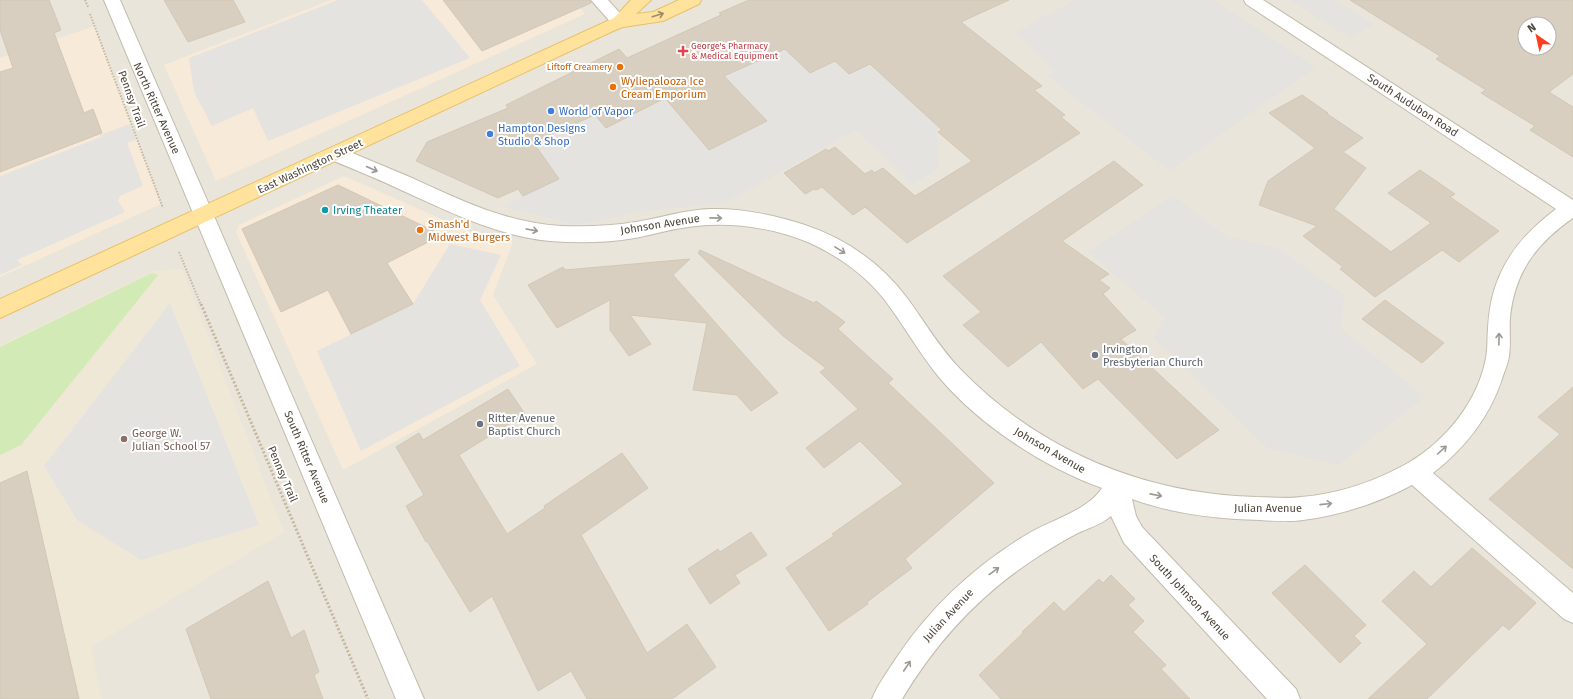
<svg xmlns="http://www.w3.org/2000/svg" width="1573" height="699" viewBox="0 0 1573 699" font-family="'Fira Sans',sans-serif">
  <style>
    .residential { fill: #eae5da; fill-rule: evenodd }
    .commercial { fill: #f7ead8 }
    .education { fill: #efe8d6 }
    .green { fill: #d2eab5 }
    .parking { fill: #e5e3e0 }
    .building { fill: #d8cfc1; stroke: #d3c7b4; fill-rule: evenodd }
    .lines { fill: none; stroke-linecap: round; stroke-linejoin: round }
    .minor-casing { stroke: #c2bbae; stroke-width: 2 }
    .major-casing { stroke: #e6c16a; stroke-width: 2 }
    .path-far1 { stroke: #c4b79f; stroke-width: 2; stroke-dasharray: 1.5 1.5; stroke-linecap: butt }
    .path { stroke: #c4b79f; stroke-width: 3; stroke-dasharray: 2 2; stroke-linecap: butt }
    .minor { fill: #fff; fill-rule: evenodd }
    .major { fill: #ffe39c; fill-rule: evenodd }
    .oneway { stroke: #9c8c66 }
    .oneway2 { stroke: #9c9892 }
    .health-dot { fill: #e0444e; stroke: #fff; stroke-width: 1.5 }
    .food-dot { fill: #e8710a; stroke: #fff; stroke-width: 1.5 }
    .shop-dot { fill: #3f7fe0; stroke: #fff; stroke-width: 1.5 }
    .culture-dot { fill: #0f9aa8; stroke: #fff; stroke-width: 1.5 }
    .worship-dot { fill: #6b7280; stroke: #fff; stroke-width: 1.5 }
    .education-dot { fill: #8d6e63; stroke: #fff; stroke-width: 1.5 }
    .labels { text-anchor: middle; stroke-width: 4; stroke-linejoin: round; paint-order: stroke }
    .far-health-label { font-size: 9px; fill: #be3a42; stroke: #fff; text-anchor: start }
    .far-food-label { font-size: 9px; fill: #c56008; stroke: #fff; text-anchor: end }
    .food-label { font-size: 11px; fill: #c56008; stroke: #fff; text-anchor: start }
    .street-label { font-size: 11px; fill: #4b4439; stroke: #fff }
    .shop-label { font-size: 11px; fill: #366cbe; stroke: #fff; text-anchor: start }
    .culture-label { font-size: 11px; fill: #0d838f; stroke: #fff; text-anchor: start }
    .worship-label { font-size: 11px; fill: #5b616d; stroke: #fff; text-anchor: start }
    .education-label { font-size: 11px; fill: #785e54; stroke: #fff; text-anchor: start }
  </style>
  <rect width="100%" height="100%" fill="#f6f3ec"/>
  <path class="residential" d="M0,0H1573V699H0ZM1525,24H1549V48H1525Z"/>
  <g class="commercial">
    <path d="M331,0H573L585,14L216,181L164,65Z"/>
    <path d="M95,26L161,204L0,277V58Z"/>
    <path d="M344,176L471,232L513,242L493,295L537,364L343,470L236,232L239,225Z"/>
  </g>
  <path class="education" d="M182,269L284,532L91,647L102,699H0V345L154,271Z"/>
  <path class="green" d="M152,273L158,275L21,445L0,455V347Z"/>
  <g class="parking">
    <path d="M338,0H422L470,58L268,141L253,108L212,126L194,92L189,58Z"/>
    <path d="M1076,0H1214L1316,67L1170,171L1047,76L1055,71L1015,32Z"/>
    <path d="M1290,0H1335L1374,24L1350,38Z"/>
    <path d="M682,33L785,49L810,73L835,61L868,64L937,125L939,168L912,185L856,130L725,203L645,211L577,225L503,206L559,179L533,142L595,115L606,128L665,98L709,150L767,121Z"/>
    <path d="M130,124L136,140L127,143L143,186L120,196L118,201L125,212L17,260L22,265L0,275V176L101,137L100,135Z"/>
    <path d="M1173,195L1227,237L1278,248L1344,295L1341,328L1425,397L1338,465L1269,449L1154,339L1164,317L1088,252Z"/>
    <path d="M450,244L501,255L480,300L520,366L361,451L317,351L413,304Z"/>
    <path d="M170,303L259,525L141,560L77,520L44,466Z"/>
  </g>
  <g class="building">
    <path d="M0,0H49L61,30L54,33L84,113L93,109L102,133L0,172V72L13,68L0,30Z"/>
    <path d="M164,0H233L245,22L188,42Z"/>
    <path d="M443,0H590L591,3L482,51Z"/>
    <path d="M749,0H1009L961,22L1042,86L1034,90L1065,115L1061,117L1080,133L907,243L865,207L853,215L822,187L816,190L814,189L805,194L784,173L826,149L828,151L835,147L865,174L872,170L874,173L883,168L915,196L972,161L938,132L942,130L870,64L849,74L835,61L810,73L785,49L724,76L767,121L709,150L665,98L606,128L595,115L533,142L559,179L523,196L518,189L498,198L416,161L427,142L508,108L506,105L619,49L627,58L721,15L719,13Z"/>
    <path d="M1350,0H1573V74L1549,92L1573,107V157L1530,130L1535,126L1481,93L1486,90L1436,59L1440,56ZM1525,24H1549V48H1525Z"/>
    <path d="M1302,95L1328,113H1326L1363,138L1343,152L1366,168L1334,209L1391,252L1431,223L1388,193L1420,170L1455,194L1450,197L1499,231L1459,262L1442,250L1375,297L1340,269L1343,267L1303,236L1317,226L1259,205L1268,181L1315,148L1269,113Z"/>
    <path d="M1114,161L1143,185L1062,241L1109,274L1099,280L1110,288L1103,294L1136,330L1121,339L1219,430L1177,459L1098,379L1083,389L1041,342L1008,367L963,325L981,312L943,276Z"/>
    <path d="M338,185L442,235L387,263L413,304L351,334L328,290L281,312L242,229Z"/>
    <path d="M700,250L814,303L816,301L845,322L838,329L893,379L888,383L994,483L905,559L912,568L867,602L868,604L829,631L786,568L834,536L832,534L903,484L860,441L824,468L806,448L858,409L820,372L826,368L783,336L698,253Z"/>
    <path d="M690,259L673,275L778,393L751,411L737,395L693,390L707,323L630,315L651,344L629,356L610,330V300L557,328L528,285L563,267L565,270Z"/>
    <path d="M1385,300L1444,343L1422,363L1362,319Z"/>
    <path d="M1573,387V569L1489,499L1560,434L1538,417Z"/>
    <path d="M508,389L525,414L459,455L507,534L545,508L544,506L622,453L648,488L581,535L647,653L687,624L716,667L672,699H587L571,671L538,691L492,596L470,612L427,541L426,542L406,506L424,495L396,447L419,433L423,440Z"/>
    <path d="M27,471L68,651L79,699H0V483Z"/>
    <path d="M751,532L767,555L735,575L740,583L710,604L688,569L718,549L720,552Z"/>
    <path d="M1472,548L1536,603L1509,630L1503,625L1427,699H1368L1427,644L1382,601L1414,571L1431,587Z"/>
    <path d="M1305,565L1366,625L1354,636L1361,643L1340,663L1272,593Z"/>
    <path d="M1111,575L1135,599L1128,605L1144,621L1133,632L1166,665L1161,669L1190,699H1001L979,675L1023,633L1022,632L1054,602L1064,612L1099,579L1103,583Z"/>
    <path d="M268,581L291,638L304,630L319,672L314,675L323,699H211L186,629Z"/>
  </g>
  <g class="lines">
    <defs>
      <g id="minor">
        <path d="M104,0H120L424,699H396Z"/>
        <path d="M591,0H608L628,22L626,26L620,27L614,26Z"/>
        <path d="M1244,0H1263L1573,200V218C1537,243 1515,271 1510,317C1509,330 1511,343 1509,356C1508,364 1504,372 1502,379C1489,418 1465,448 1433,473L1573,593V623L1564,619L1412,485C1378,503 1341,515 1303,520C1289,522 1274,521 1260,520C1217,519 1173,514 1132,499L1136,516L1142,527L1296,689L1300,699H1267L1124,543L1111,516C1101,525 1088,528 1076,534C1064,540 1053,547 1042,554C983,591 938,639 902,699H872C878,684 888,671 897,657C932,605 977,564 1031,532C1054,519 1088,510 1102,488C1043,467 978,424 938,376C918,351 903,324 884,299C865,275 838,256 810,243C774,228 734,222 696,226C675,228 655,234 635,238C607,243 578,243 550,241C496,236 448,211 399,189C376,178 353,169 329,159L327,154L329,149L336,147L343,149C366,159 389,168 412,178C460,200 507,223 561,226C585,227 611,226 636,222C660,218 684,210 709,209C742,208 774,215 805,225C846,239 881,263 907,298C925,322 940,349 961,370C1040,451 1144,494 1256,497C1271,497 1287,499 1301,497C1338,494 1376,481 1408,463C1446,441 1478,401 1486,358C1488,348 1487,338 1488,328C1489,310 1492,293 1499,277C1511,248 1532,227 1556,209L1246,4Z"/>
      </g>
      <path id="major" d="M631,0H651L636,14L653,12L679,0H701L699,4L663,21L623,27L613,31L0,318V299L614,18Z"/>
    </defs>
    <use href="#minor" class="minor-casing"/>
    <use href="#major" class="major-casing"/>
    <g class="path-far1">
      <path d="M85,0L88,7"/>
      <path d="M90,14L163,208"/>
      <path d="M179,252L201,305"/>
    </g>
    <path class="path" d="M201,304L368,699"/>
    <use href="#minor" class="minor"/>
    <use href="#major" class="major"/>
  </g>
  <defs><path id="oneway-shaft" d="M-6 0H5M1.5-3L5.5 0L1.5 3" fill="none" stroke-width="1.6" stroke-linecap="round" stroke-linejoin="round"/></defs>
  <use class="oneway" href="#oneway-shaft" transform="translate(658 15) rotate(-17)"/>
  <g class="oneway2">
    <use href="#oneway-shaft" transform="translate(372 169) rotate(24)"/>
    <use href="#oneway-shaft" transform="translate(716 218) rotate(1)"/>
    <use href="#oneway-shaft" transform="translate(532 230) rotate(10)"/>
    <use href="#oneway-shaft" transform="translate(840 250) rotate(31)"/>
    <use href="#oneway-shaft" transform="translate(1499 339) rotate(-89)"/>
    <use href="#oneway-shaft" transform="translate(1442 450) rotate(-42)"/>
    <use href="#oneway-shaft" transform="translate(1156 495) rotate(11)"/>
    <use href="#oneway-shaft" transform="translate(1326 504) rotate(-6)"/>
    <use href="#oneway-shaft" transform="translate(994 571) rotate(-36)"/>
    <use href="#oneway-shaft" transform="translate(907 666) rotate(-56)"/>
  </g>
  <path class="health-dot" d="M681 45h4v4h4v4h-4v4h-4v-4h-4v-4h4z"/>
  <g class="food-dot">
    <circle cx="620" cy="67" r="4"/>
    <circle cx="613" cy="87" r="4"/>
    <circle cx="420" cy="230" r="4"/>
  </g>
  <g class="shop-dot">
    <circle cx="551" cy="111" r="4"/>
    <circle cx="490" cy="134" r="4"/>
  </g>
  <circle class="culture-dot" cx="325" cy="210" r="4"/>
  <g class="worship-dot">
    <circle cx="1095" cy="355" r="4"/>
    <circle cx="480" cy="424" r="4"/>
  </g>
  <circle class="education-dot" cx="124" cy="439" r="4"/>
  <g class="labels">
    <g class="far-health-label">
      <text x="691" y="49">George's Pharmacy<tspan x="691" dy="10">&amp; Medical Equipment</tspan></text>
    </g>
    <g class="far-food-label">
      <text x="612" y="70">Liftoff Creamery</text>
    </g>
    <g class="food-label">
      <text x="621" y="85">Wyliepalooza Ice<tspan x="621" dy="13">Cream Emporium</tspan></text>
      <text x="428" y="228">Smash'd<tspan x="428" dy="13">Midwest Burgers</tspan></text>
    </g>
    <g class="street-label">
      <text transform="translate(132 99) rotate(70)" y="4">Pennsy Trail</text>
      <text transform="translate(1413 105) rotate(33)" y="4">South Audubon Road</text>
      <text transform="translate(157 108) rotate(66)" y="4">North Ritter Avenue</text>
      <text transform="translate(310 166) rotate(-25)" y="4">East Washington Street</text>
      <text transform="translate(660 224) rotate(-9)" y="4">Johnson Avenue</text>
      <text transform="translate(1050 450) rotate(30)" y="4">Johnson Avenue</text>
      <text transform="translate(307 457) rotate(67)" y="4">South Ritter Avenue</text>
      <text transform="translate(283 474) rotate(67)" y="4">Pennsy Trail</text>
      <text x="1268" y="512">Julian Avenue</text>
      <text transform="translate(1190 597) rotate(47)" y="4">South Johnson Avenue</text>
      <text transform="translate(948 615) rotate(-47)" y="4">Julian Avenue</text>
    </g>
    <g class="shop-label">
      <text x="559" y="115">World of Vapor</text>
      <text x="498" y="132">Hampton Designs<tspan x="498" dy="13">Studio &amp; Shop</tspan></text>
    </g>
    <g class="culture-label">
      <text x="333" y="214">Irving Theater</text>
    </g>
    <g class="worship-label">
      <text x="1103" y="353">Irvington<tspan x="1103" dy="13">Presbyterian Church</tspan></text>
      <text x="488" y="422">Ritter Avenue<tspan x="488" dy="13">Baptist Church</tspan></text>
    </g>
    <g class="education-label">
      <text x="132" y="437">George W.<tspan x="132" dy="13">Julian School 57</tspan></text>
    </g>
  </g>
  <g transform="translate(1537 36) rotate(326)"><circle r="19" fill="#ffffff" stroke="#b7b4b0"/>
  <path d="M0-3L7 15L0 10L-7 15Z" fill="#fc3f1d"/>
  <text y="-6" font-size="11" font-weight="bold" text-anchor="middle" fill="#4b4439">N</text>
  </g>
</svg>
